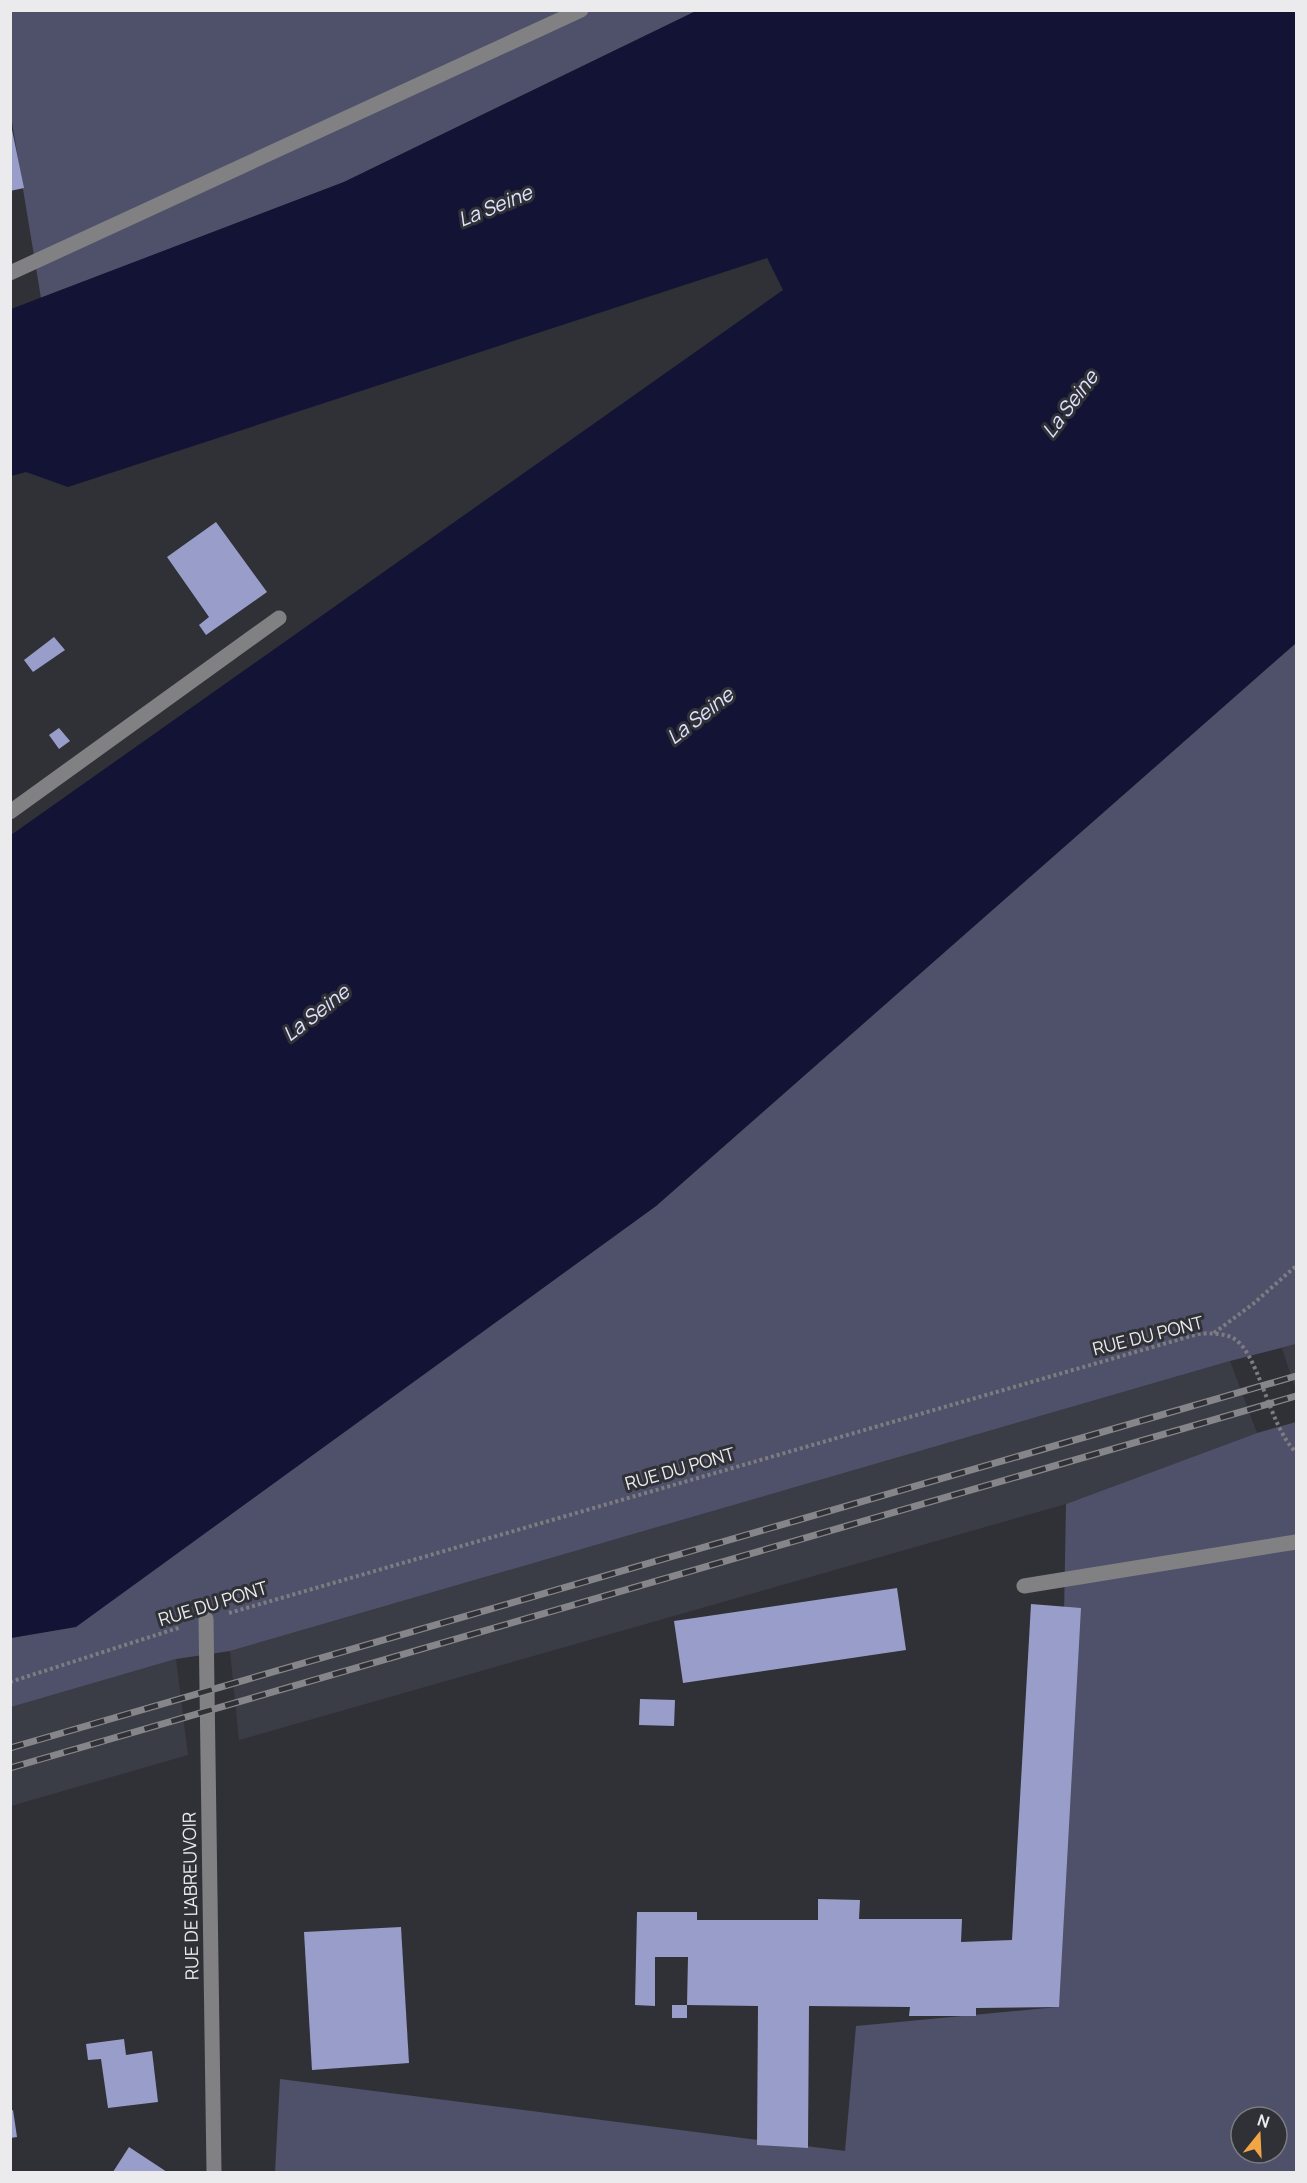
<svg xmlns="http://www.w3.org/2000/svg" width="1307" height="2183" viewBox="0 0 1307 2183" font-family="Manrope,sans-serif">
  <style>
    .built { fill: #3b3d46 }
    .green { fill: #4e5169; fill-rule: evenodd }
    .water { fill: #131435 }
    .building { fill: #989ec9 }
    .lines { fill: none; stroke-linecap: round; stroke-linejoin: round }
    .path { stroke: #7c7c81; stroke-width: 4; stroke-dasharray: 3 3; stroke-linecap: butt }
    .minor { stroke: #818184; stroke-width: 15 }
    .rail-casing { stroke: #86868a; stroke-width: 7 }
    .rail { stroke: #303136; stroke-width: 4.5; stroke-dasharray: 14; stroke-linecap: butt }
    .labels { text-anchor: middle; stroke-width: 6; stroke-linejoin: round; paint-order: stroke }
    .street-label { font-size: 18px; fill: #ebebee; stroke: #303136 }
    .water-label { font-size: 20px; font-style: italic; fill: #dee2fd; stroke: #303136 }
  </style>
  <rect width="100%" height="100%" fill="#303136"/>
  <g class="built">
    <path d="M1296,1344V1391L1282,1348Z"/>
    <path d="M1230,1361L1257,1433L1066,1504L239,1740L230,1651Z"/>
    <path d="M176,1659L188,1755L11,1806V1707Z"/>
  </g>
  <g class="green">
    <path d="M10,11H696L344,182L41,298L11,116Z"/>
    <path d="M1296,643V1344L1230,1361L230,1651L176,1659L11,1707V1638L76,1626L656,1206Z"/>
    <path d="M1296,1422V2172H275L280,2079L845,2151L856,2026L1057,2007L1066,1504L1257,1433ZM1241,2117H1277V2153H1241Z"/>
  </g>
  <path class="water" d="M696,11H1296V643L656,1206L76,1627L11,1638V835L783,290L767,258L68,487L26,472L11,476V309L344,182Z"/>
  <g class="building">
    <path d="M10,120L24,188L10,191Z"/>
    <path d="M216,522L267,592L206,635L199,625L209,617L167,557Z"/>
    <path d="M54,637L65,650L33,672L24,660Z"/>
    <path d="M59,728L70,741L59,749L49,735Z"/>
    <path d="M897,1588L906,1650L683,1683L674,1621Z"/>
    <path d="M1031,1604L1081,1608L1059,2007L976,2008V2016H909L910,2007L809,2006L808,2148L757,2145L758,2006L687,2005L688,1957H655V2006L635,2005L637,1912H697V1920H818V1899L860,1900L859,1919H962L961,1942L1012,1940Z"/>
    <path d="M640,1699L675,1700L674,1726L639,1725Z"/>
    <path d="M401,1927L409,2063L312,2070L304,1932Z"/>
    <rect x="672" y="2005" width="15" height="13"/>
    <path d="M124,2039L126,2055L152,2051L158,2102L108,2108L101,2059L88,2060L86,2044Z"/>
    <path d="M13,2110L17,2137L10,2138V2111Z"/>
    <path d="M129,2147L167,2172H113Z"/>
  </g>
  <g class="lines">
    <g class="path">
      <path d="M1214,1333L1253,1304L1296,1266"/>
      <path d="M229,1613L1198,1334C1209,1333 1221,1333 1231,1337C1259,1349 1268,1426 1296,1452"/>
      <path d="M10,1682L181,1627"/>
    </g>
    <g class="minor">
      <path d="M10,273L581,10"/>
      <path d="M10,812L279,618"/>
      <path d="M1024,1586L1296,1542"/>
      <path d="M206,1619L214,2172"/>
    </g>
    <defs>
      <g id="rail">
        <path d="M10,1748L1296,1376"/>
        <path d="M10,1768L1296,1396"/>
      </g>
    </defs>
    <use href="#rail" class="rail-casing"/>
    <use href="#rail" class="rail"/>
  </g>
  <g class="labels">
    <g class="street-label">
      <text transform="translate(1148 1336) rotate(-14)" y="6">RUE DU PONT</text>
      <text transform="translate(680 1469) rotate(-16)" y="6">RUE DU PONT</text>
      <text transform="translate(213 1604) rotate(-17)" y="6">RUE DU PONT</text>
      <text transform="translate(191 1896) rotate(-91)" y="6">RUE DE L'ABREUVOIR</text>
    </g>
    <g class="water-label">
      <text transform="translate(495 206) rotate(-22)" y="7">La Seine</text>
      <text transform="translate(1070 404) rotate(-53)" y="7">La Seine</text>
      <text transform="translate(700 716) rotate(-38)" y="7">La Seine</text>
      <text transform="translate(316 1013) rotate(-38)" y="7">La Seine</text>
    </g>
  </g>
  <rect width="1307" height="2183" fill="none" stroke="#ebebee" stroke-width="24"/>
  <g transform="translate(1259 2135) rotate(18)"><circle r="28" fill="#303136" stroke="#7b7b80" stroke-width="1.5"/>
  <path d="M0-4.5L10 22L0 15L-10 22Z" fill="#f2a542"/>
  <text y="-9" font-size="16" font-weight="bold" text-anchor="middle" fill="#ebebee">N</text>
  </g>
</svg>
